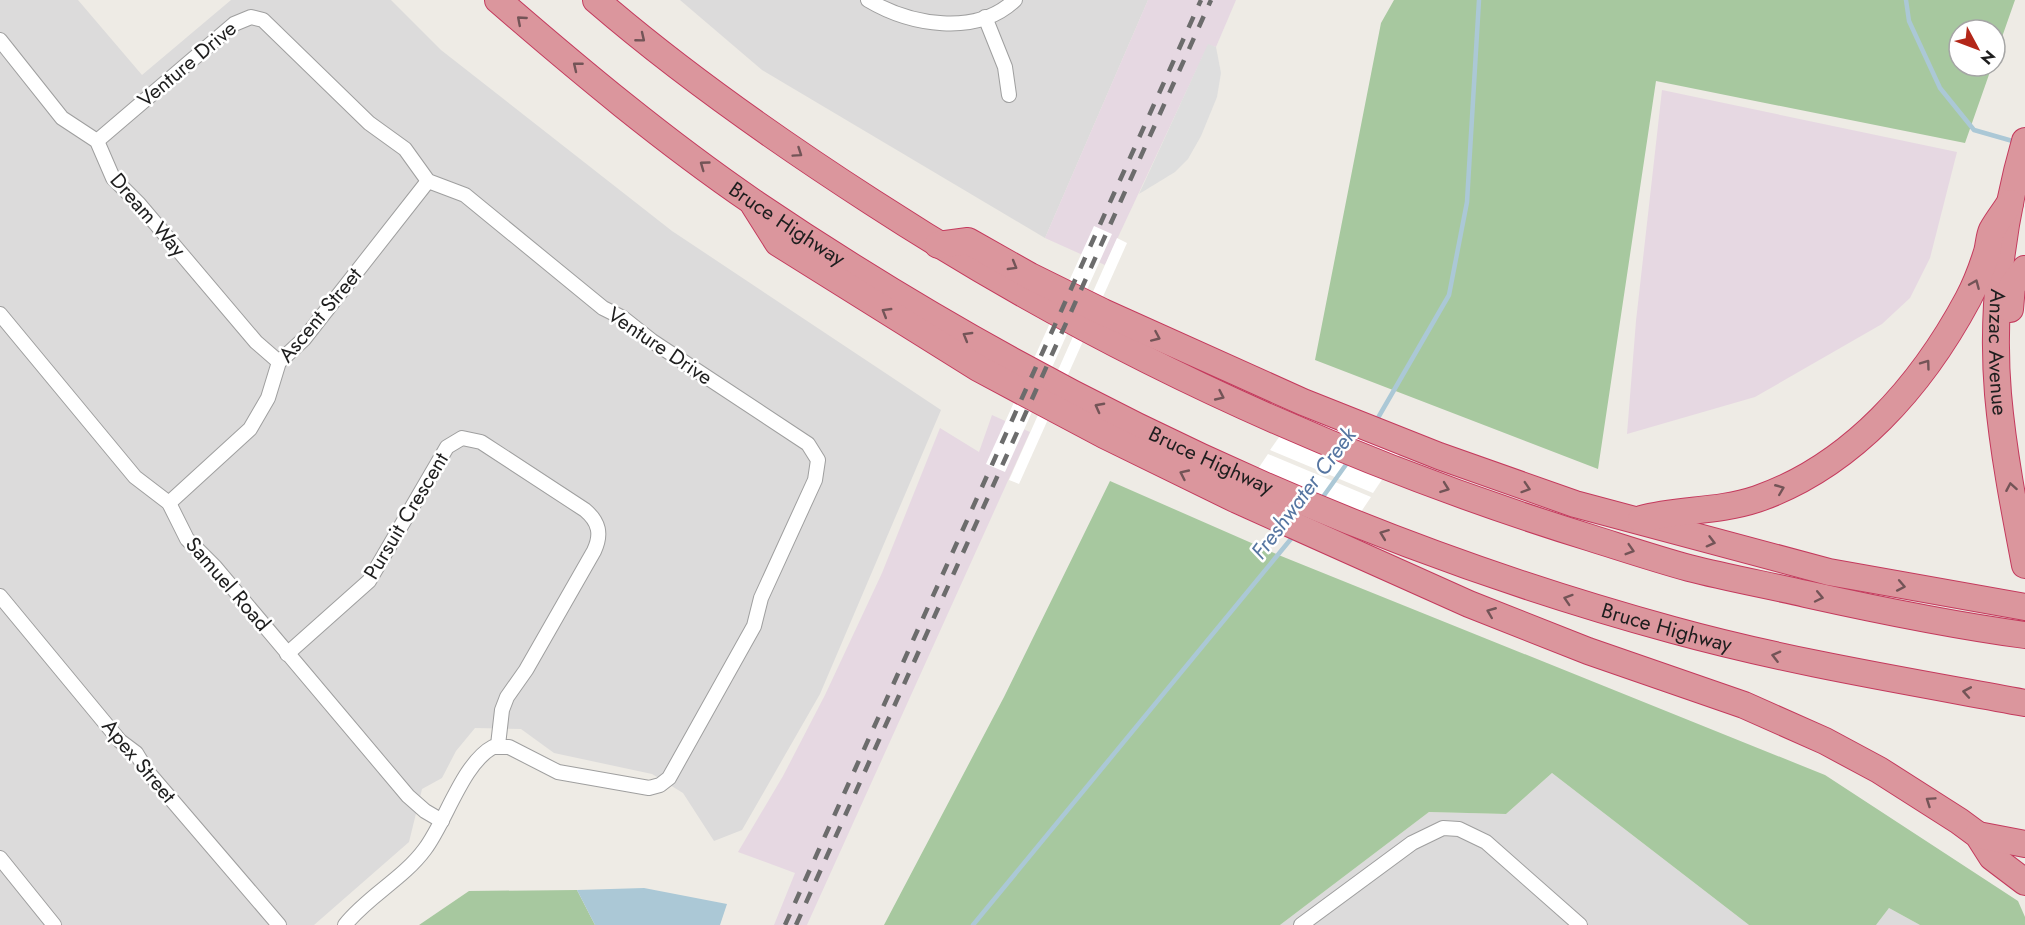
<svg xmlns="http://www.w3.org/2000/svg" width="2025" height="925" viewBox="0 0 2025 925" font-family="Jost,sans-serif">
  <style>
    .residential { fill: #dcdbdb }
    .industrial { fill: #e6d8e2 }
    .forest { fill: #a7c89f }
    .parking { fill: #dedede }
    .water { fill: #abc8d6 }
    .pier { fill: #fff }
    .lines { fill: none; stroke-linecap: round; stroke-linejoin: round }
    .stream { stroke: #abc8d6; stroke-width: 4.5 }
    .street-casing { stroke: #9f9f9f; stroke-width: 16 }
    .highway-casing { stroke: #c43a5d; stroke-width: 28 }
    .street { stroke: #fff; stroke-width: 14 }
    .highway { stroke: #db969d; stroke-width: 26 }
    .rail { stroke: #6c6c6c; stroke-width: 4.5; stroke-dasharray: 12 12; stroke-linecap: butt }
    .oneway { stroke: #735457 }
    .labels { text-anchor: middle; stroke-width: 5; stroke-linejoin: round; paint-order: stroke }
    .street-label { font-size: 21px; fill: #1e1e1e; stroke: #fff }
    .water-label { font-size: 22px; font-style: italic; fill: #5675a1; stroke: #fff }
  </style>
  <rect width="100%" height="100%" fill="#eeebe5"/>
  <g class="residential">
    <path d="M0,0H78L142,75L231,0H391L441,50L672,231L941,410L820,694L742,830L714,841L683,793L652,774L554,753L521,729L475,728L456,751L442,778L422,789L409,842L314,925H0Z"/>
    <path d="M680,0H1148L1045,238L762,70Z"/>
    <path d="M1552,773L1749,925H1280L1429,812L1506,814Z"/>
    <path d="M1889,908L1920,925H1876Z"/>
  </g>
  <g class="industrial">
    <path d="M1148,0H1236L1216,47L1208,45L1105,265L1045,238Z"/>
    <path d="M1662,90L1957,152L1930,258L1910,298L1882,324L1755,397L1627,434L1636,321Z"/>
    <path d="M992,415L1030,432L807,925H774L795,873L738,852L783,776L825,695L882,573L940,428L979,452Z"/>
  </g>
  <g class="forest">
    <path d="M1394,0H2015L1995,57V30H1959V66H1992L1965,143L1656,81L1598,469L1315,360L1381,23Z"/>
    <path d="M1110,481L1281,556L1825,775L2018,901L2025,917V925H1920L1889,908L1876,925H1749L1552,773L1506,814L1429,812L1280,925H884L1004,697Z"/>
    <path d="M577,890L595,925H419L469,891Z"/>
  </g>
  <path class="parking" d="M1208,44L1216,47L1221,73L1217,97L1201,136L1188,159L1175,172L1139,194Z"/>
  <path class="water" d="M644,888L727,904L720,925H595L577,890Z"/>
  <g class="pier">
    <path d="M1094,226L1112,234L1005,472L986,464Z"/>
    <path d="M1117,238L1127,243L1019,484L1009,480Z"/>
    <path d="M1310,393L1412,435L1373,493L1270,450Z"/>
    <path d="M1268,454L1371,497L1332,555L1229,512Z"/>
  </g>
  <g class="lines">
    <g class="stream">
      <path d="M1906,0L1909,21L1940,88L1974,130L2016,142"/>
      <path d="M1375,423L1449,295L1467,202L1479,0"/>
      <path d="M1320,501L1350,459"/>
      <path d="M973,925L1295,534"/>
    </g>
    <defs>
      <g id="street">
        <path d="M868,0C910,25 976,37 1015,0"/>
        <path d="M985,17L1005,67L1009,95"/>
        <path d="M0,40L62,118L97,141L113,178L139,204L256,342L279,362"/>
        <path d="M97,141L234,24L251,17L263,20L369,123L405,149L428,181L465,195L603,308L623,318L652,341L808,444L818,460L815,480L761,598L754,626L669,778L660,785L649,788L558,772L509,747H493C463,763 446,821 425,849C403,879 368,896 345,925"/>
        <path d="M0,314L135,477L169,503L187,539L215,567L408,796L425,811L442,821"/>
        <path d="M169,503L250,429L268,398L279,362L304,339L428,181"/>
        <path d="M0,596L120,741L136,753L147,771L279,925"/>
        <path d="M287,654L369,581L447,447L462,438L481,442L585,510C599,522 602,534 594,551L526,670L507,697L502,710L498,745"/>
        <path d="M0,858L54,925"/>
        <path d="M1301,925L1412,843L1443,828L1459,829L1486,842L1580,925"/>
      </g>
      <g id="highway">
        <path id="s1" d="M498,0C580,71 664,141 753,202C1035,393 1344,540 1673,630C1789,662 1907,681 2025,703"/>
        <path d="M596,0C683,75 776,140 872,202C1095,347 1336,459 1591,538C1623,548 1656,559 1689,568C1728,578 1767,585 1806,594C1878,610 1951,625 2025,635"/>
        <path id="s2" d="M2025,141C2002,221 1991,310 1998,394C2003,451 2014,508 2025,565"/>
        <path d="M754,205L778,243L978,368L1104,435L1237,500L1469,604L1588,651L1744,705L1825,741L1879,770L1959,821L1978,835L1992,857L2025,882"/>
        <path d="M938,245L968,241L1030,276L1103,312L1303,402L1439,456L1575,504L1829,572L2025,607"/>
        <path d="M2010,309L2012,286L2025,269"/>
        <path d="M1641,519C1679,509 1718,512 1757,499C1852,466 1922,385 1968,299C1976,284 1982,268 1987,252C1989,245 1989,236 1992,230C1997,221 2004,212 2010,203"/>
        <path d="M1978,835L2025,844"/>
      </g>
    </defs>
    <use href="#street" class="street-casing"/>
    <use href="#highway" class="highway-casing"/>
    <use href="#street" class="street"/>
    <use href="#highway" class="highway"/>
    <g class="rail">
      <path d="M785,925L1201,0"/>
      <path d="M796,925L1211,0"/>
    </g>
  </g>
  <defs><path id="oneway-chevron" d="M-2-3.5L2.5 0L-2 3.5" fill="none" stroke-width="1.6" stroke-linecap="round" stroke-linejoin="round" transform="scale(1.5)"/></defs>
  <g class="oneway">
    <use href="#oneway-chevron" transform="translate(521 20) rotate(-139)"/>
    <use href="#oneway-chevron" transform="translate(641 38) rotate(39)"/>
    <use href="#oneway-chevron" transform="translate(577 66) rotate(-141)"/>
    <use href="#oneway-chevron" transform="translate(798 153) rotate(34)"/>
    <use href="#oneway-chevron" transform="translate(704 165) rotate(-144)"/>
    <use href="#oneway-chevron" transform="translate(1013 266) rotate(30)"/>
    <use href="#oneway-chevron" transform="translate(1975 284) rotate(-67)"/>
    <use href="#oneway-chevron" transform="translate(886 312) rotate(-149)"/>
    <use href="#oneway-chevron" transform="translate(967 336) rotate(-150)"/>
    <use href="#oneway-chevron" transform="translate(1156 337) rotate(24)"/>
    <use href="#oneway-chevron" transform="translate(1926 364) rotate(-54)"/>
    <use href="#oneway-chevron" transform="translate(1220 396) rotate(25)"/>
    <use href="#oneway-chevron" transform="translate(1099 407) rotate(-152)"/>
    <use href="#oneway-chevron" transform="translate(1184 474) rotate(-155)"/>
    <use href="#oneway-chevron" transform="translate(2011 487) rotate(-100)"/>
    <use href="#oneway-chevron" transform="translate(1445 488) rotate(20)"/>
    <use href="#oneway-chevron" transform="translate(1526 488) rotate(18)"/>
    <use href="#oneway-chevron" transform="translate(1780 489) rotate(-22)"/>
    <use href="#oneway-chevron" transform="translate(1384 534) rotate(-159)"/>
    <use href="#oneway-chevron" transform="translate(1711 542) rotate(15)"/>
    <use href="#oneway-chevron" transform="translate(1630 550) rotate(17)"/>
    <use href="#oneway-chevron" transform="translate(1901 586) rotate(11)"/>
    <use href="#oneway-chevron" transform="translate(1819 597) rotate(12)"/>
    <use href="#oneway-chevron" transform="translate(1568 599) rotate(-162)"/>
    <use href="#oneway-chevron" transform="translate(1491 612) rotate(-158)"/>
    <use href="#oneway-chevron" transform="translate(1776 656) rotate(-166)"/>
    <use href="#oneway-chevron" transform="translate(1967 692) rotate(-170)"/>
    <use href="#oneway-chevron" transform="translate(1930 801) rotate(-146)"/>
  </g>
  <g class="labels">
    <g class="street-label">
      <text transform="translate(187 64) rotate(-40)" y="7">Venture Drive</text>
      <text transform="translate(148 215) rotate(49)" y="7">Dream Way</text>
      <text dy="7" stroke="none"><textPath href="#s1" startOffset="366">Bruce Highway</textPath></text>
      <text transform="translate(320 315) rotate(-50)" y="7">Ascent Street</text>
      <text transform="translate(660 346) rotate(34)" y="7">Venture Drive</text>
      <text dy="7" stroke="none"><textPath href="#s2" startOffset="214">Anzac Avenue</textPath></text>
      <text dy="7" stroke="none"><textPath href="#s1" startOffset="852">Bruce Highway</textPath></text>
      <text transform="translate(406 516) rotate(-59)" y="7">Pursuit Crescent</text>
      <text transform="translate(228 584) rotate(49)" y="7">Samuel Road</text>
      <text dy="7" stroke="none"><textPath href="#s1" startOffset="1338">Bruce Highway</textPath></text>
      <text transform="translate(139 761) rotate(50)" y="7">Apex Street</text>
    </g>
    <g class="water-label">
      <text transform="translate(1303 493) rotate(-53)" y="8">Freshwater Creek</text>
    </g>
  </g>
  <g transform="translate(1977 48) rotate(131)"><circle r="28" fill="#ffffff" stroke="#a5a5a5" stroke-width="1.5"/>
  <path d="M0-4.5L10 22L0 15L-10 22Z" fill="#b32719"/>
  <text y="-9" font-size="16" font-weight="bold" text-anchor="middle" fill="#1e1e1e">N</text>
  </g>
</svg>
